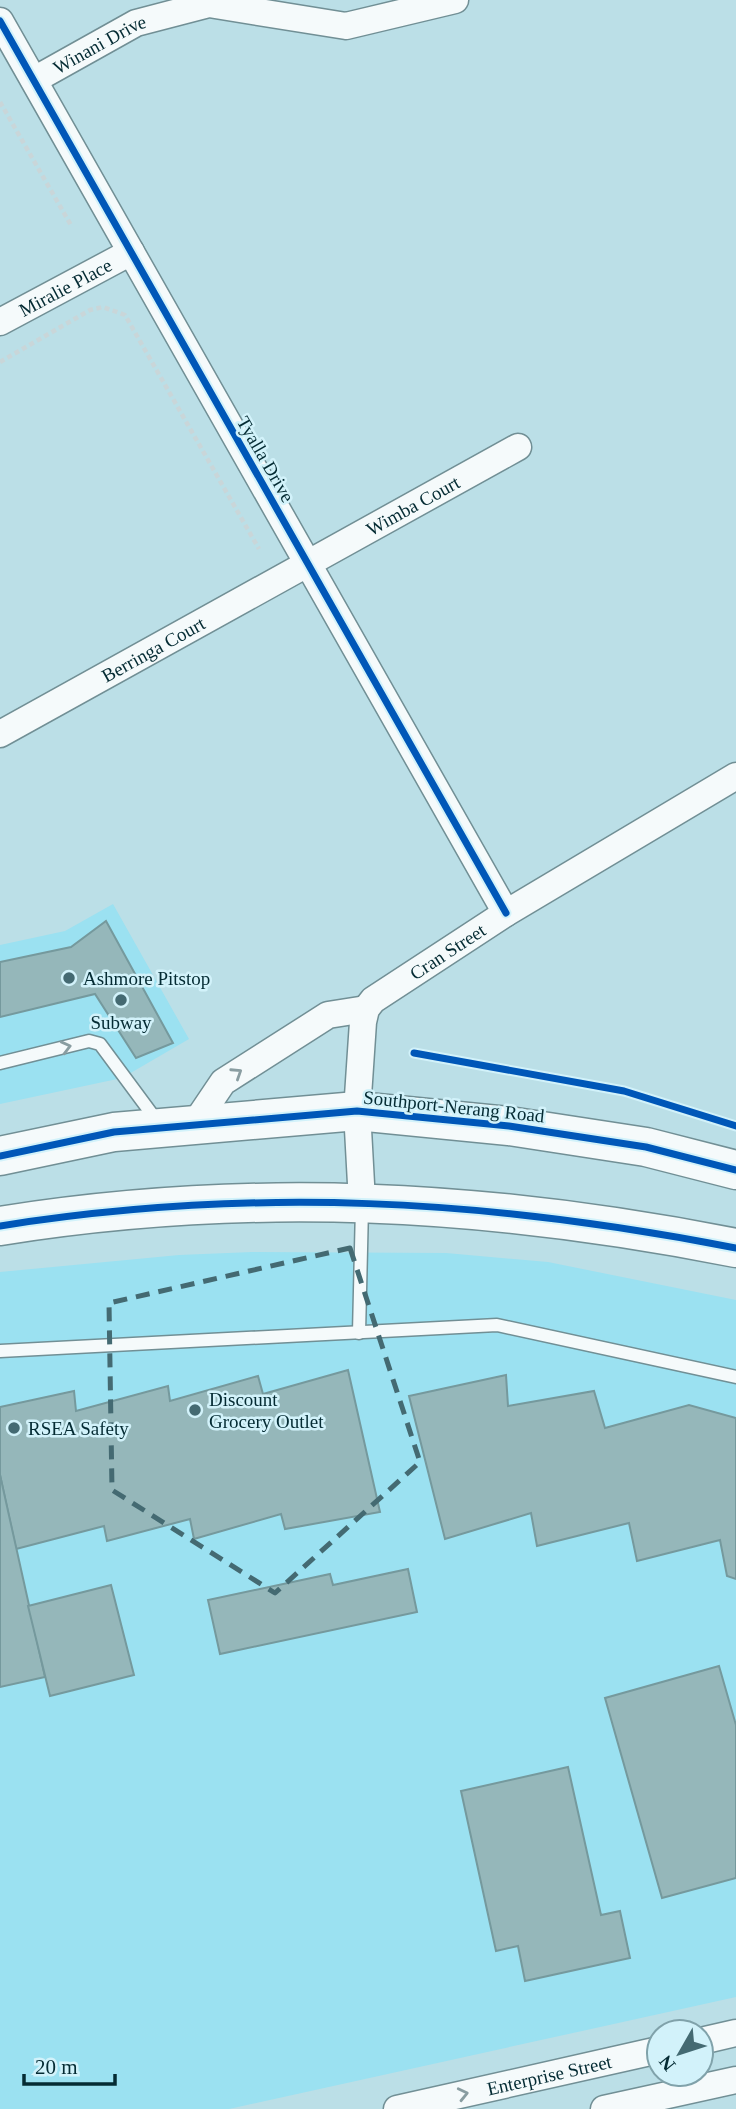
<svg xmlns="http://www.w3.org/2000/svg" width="736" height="2109" viewBox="0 0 736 2109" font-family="'Times New Roman',serif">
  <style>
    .built { fill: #9be1f1 }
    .building { fill: #95b7ba; stroke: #75999d; stroke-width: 2 }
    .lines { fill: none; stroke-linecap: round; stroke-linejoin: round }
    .lane-casing { stroke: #718f95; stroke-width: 15 }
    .street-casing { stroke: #718f95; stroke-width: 29 }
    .primary-casing { stroke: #718f95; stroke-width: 41 }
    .path { stroke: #c9d6d9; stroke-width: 4.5; stroke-dasharray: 5 3.5; stroke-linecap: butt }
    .lane { stroke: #f5fafb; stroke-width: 12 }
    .street { stroke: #f5fafb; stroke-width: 26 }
    .primary { stroke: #f5fafb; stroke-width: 38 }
    .cycleway-casing { stroke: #d2f2fa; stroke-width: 11 }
    .cycleway { stroke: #0057b8; stroke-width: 7 }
    .oneway { stroke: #899da1 }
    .marked { fill: none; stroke: #446a72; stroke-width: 5; stroke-dasharray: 14 9; stroke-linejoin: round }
    .poi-dot { fill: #446a72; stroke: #d2f2fa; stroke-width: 2.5 }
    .labels { text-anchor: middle; stroke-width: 5; stroke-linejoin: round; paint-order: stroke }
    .street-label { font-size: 19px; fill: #042b33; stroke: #d2f2fa }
    .poi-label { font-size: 19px; fill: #042b33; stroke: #d2f2fa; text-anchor: start }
  </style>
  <rect width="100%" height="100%" fill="#bbdfe7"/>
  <g class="built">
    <path d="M113,904L189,1039L122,1078L0,1104V945L65,931Z"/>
    <path d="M252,1252L446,1253L548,1262L736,1300V1997L229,2109H0V1272L179,1255Z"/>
  </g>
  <g class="building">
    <path d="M106,921L173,1043L136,1058L95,994L0,1017V962L71,947Z"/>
    <path d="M348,1370L380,1512L285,1529L281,1514L194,1539L190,1519L107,1541L104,1526L16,1549L0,1475V1407L74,1391L76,1411L168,1386L170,1401L258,1376L263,1394Z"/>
    <path d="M506,1375L508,1406L594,1391L605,1428L689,1405L736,1418V1579L727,1576L720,1540L637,1561L629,1523L537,1546L531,1513L445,1539L409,1396Z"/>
    <path d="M0,1475L45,1677L0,1687Z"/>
    <path d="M408,1569L417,1612L220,1654L208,1600L330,1574L333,1585Z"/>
    <path d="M111,1585L134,1675L50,1696L28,1606Z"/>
    <path d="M719,1666L736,1725V1878L662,1898L605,1698Z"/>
    <path d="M568,1767L601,1915L620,1911L630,1958L525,1981L518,1946L496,1951L461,1791Z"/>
  </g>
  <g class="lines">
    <defs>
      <g id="lane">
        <path d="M0,1063L89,1041L100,1044L157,1121"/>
        <path d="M359,1333L362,1207"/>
        <path d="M0,1351L497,1325L736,1377"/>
      </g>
      <g id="street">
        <path d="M0,21L506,913"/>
        <path id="s1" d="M34,80L136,23L209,4L346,26L455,0"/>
        <path id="s2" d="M0,322L131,252"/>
        <path id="s3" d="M0,734L518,447"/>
        <path d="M194,1125L223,1082L328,1015L366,1009"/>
        <path id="s4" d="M362,1202L357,1111L363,1022L366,1009L373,1000L506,913L736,776"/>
        <path d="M701,2041L736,2033"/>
        <path id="s5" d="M397,2109L659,2050"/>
        <path d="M604,2109L736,2080"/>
      </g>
      <g id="primary">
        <path d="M0,1156L114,1132L357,1111L509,1126L646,1147L736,1170"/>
        <path d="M0,1226C252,1186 486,1199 736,1248"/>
      </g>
    </defs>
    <use href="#lane" class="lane-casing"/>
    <use href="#street" class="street-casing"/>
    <use href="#primary" class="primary-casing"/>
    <g class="path">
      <path d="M0,102L72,227"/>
      <path d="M0,362L90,310L103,307L125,315L259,549"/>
    </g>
    <use href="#lane" class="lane"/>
    <use href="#street" class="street"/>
    <use href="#primary" class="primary"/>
    <defs>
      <g id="cycleway">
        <path d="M0,21L506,913"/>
        <path d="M414,1053L624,1091L736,1126"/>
        <path d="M0,1156L114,1132L357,1111L509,1126L646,1147L736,1170"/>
        <path d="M0,1226C252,1186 486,1199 736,1248"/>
      </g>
    </defs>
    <use href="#cycleway" class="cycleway-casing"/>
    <use href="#cycleway" class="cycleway"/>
  </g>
  <defs><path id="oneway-chevron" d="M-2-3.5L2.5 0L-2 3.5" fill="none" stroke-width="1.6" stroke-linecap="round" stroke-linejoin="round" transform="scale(1.75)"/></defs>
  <g class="oneway">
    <use href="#oneway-chevron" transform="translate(66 1047) rotate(-14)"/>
    <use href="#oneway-chevron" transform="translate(237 1073) rotate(-33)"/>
    <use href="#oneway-chevron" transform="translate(463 2094) rotate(-13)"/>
  </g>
  <path class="marked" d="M350,1248L420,1462L275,1593L112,1490L109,1303Z"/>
  <g class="poi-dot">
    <circle cx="69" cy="978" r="7"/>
    <circle cx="121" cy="1000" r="7"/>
    <circle cx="195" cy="1410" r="7"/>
    <circle cx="14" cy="1428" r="7"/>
  </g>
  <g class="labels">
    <g class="street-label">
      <text dy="7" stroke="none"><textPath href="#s1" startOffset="75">Winani Drive</textPath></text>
      <text dy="7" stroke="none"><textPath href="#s2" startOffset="74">Miralie Place</textPath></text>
      <text transform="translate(266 459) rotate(60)" y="7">Tyalla Drive</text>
      <text dy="7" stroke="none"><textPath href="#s3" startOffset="472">Wimba Court</textPath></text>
      <text dy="7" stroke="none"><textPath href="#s3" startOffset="175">Berringa Court</textPath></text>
      <text dy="7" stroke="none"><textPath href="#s4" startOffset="294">Cran Street</textPath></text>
      <text transform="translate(454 1106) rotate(6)" y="7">Southport-Nerang Road</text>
      <text dy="7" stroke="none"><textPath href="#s5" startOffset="156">Enterprise Street</textPath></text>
    </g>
    <g class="poi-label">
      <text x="83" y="985">Ashmore Pitstop</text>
      <text x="121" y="1029" text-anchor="middle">Subway</text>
      <text x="209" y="1406">Discount<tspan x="209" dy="22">Grocery Outlet</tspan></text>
      <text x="28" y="1435">RSEA Safety</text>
    </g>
  </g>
  <g transform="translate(680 2053) rotate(231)"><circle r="33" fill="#d2f2fa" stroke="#80a2aa" stroke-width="2"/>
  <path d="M0-5L12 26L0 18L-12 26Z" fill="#446a72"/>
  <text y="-10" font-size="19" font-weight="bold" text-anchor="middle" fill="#042b33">N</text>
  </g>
  <path d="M24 2074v10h91v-10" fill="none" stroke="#042b33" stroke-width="3.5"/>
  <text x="35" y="2074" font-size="21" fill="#042b33" stroke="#d2f2fa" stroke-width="5" paint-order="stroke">20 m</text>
</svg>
